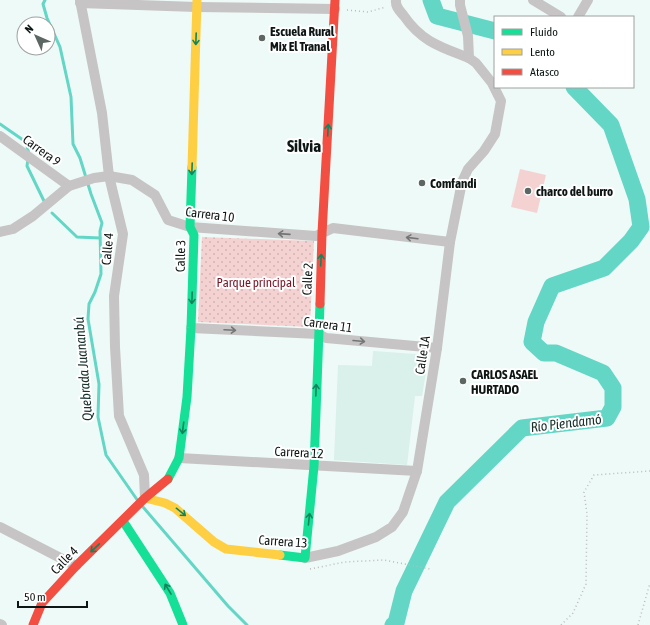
<svg xmlns="http://www.w3.org/2000/svg" width="650" height="625" viewBox="0 0 650 625" font-family="'Asap Condensed',sans-serif">
  <style>
    .built { fill: #d9f0eb }
    .park { fill: url(#park-dots) }
    .pitch { fill: #f5d2d2 }
    .lines { fill: none; stroke-linecap: round; stroke-linejoin: round }
    .stream { stroke: #63d6c6; stroke-width: 3 }
    .river { stroke: #63d6c6; stroke-width: 17 }
    .path { stroke: #b9bbba; stroke-width: 1.5; stroke-dasharray: 1 3; stroke-linecap: butt }
    .street { stroke: #c6c4c4; stroke-width: 10 }
    .fast { stroke: #16e098; stroke-width: 9 }
    .slow { stroke: #ffcf43; stroke-width: 9 }
    .jam { stroke: #f24e42; stroke-width: 9 }
    .oneway { stroke: #12855d }
    .oneway2 { stroke: #737675 }
    .poi-dot { fill: #5c6663; stroke: #fff; stroke-width: 1.5 }
    .labels { text-anchor: middle; stroke-width: 4; stroke-linejoin: round; paint-order: stroke }
    .poi-label { font-size: 13px; font-weight: bold; fill: #0d1614; stroke: #fff; text-anchor: start }
    .street-label { font-size: 13px; fill: #0d1614; stroke: #fff }
    .park-label { font-size: 13px; fill: #741726; stroke: #fff }
    .water-label { font-size: 14px; font-style: italic; fill: #18312c; stroke: #fff }
    .district-label { font-size: 17px; font-weight: bold; fill: #0d1614; stroke: #fff }
  </style>
  <defs>
    <pattern id="park-dots" width="8" height="8" patternUnits="userSpaceOnUse"><rect width="8" height="8" fill="#f5d2d2"/><path d="M2 2h.1M6 6h.1" fill="none" stroke="#d1b4b3" stroke-width="1.8" stroke-linecap="round"/></pattern>
  </defs>
  <rect width="100%" height="100%" fill="#eefaf7"/>
  <path class="built" d="M373,351L429,355L422,396H415L407,465L334,460L338,365L372,366Z"/>
  <path class="park" d="M202,237L314,241L310,327L198,322Z"/>
  <path class="pitch" d="M520,169L546,175L537,213L511,207Z"/>
  <g class="lines">
    <g class="stream">
      <path d="M45,0L43,4L47,18L60,47L71,97L73,144L80,158L91,194L102,223L100,231L101,274L95,292L89,304L88,319L99,384L98,417L106,455L138,501"/>
      <path d="M0,124L26,142L29,154"/>
      <path d="M28,159L27,166L44,201"/>
      <path d="M52,213L77,237L100,238"/>
      <path d="M143,507L228,606L247,625"/>
    </g>
    <g class="river">
      <path d="M431,0L437,16L495,31"/>
      <path d="M393,625L396,623L404,591L447,502L522,428L607,418L613,407V388L603,373L556,353H544L532,342L536,322L552,286L604,268L631,241L641,227L637,199L611,125L574,87"/>
    </g>
    <g class="path">
      <path d="M347,10L368,12L386,7"/>
      <path d="M310,569L345,562L384,560L430,569"/>
      <path d="M561,625L573,613L586,584L587,514L584,492L594,475L650,471"/>
      <path d="M638,625L650,583"/>
    </g>
    <g class="street">
      <path d="M80,0L102,113L109,176L123,234L114,296L115,347L119,416L144,475L145,498"/>
      <path d="M396,0C395,7 400,11 404,16C422,42 441,47 469,58"/>
      <path d="M533,0L561,17"/>
      <path d="M80,3L196,7L335,9"/>
      <path d="M578,17L588,0"/>
      <path d="M0,136L69,186"/>
      <path d="M0,232L13,229L33,216L69,186L94,178L109,176L132,180L155,195L168,220L190,227L316,236L333,228L450,242"/>
      <path d="M191,328L318,334L326,338L437,348"/>
      <path d="M179,458L417,471"/>
      <path d="M0,527L76,566"/>
      <path d="M305,558L338,551L376,537L392,527L403,512L417,471L437,348L450,242L462,182L468,169L484,151L495,134L501,101L492,83L476,63L469,58L468,36L460,5V0"/>
      <path d="M0,624L2,625"/>
    </g>
    <g class="fast">
      <path d="M168,479L179,458L187,397L191,328L194,235L190,227L192,167"/>
      <path d="M123,521L170,593L183,625"/>
      <path d="M280,555L305,558L314,466L320,304"/>
    </g>
    <g class="slow">
      <path d="M192,167L197,0"/>
      <path d="M145,498L165,503L175,508L214,542L226,549L280,555"/>
    </g>
    <g class="jam">
      <path d="M320,304L322,233L335,0"/>
      <path d="M33,625L42,603L76,566L145,498L168,479"/>
    </g>
  </g>
  <defs><path id="oneway-shaft" d="M-6 0H5M1.5-3L5.5 0L1.5 3" fill="none" stroke-width="1.6" stroke-linecap="round" stroke-linejoin="round"/></defs>
  <g class="oneway">
    <use href="#oneway-shaft" transform="translate(196 39) rotate(92)"/>
    <use href="#oneway-shaft" transform="translate(328 130) rotate(-87)"/>
    <use href="#oneway-shaft" transform="translate(192 169) rotate(92)"/>
    <use href="#oneway-shaft" transform="translate(321 260) rotate(-87)"/>
    <use href="#oneway-shaft" transform="translate(192 298) rotate(92)"/>
    <use href="#oneway-shaft" transform="translate(316 390) rotate(-88)"/>
    <use href="#oneway-shaft" transform="translate(183 428) rotate(97)"/>
    <use href="#oneway-shaft" transform="translate(181 512) rotate(39)"/>
    <use href="#oneway-shaft" transform="translate(309 519) rotate(-84)"/>
    <use href="#oneway-shaft" transform="translate(95 548) rotate(137)"/>
    <use href="#oneway-shaft" transform="translate(168 589) rotate(-121)"/>
  </g>
  <g class="oneway2">
    <use href="#oneway-shaft" transform="translate(284 234) rotate(-176)"/>
    <use href="#oneway-shaft" transform="translate(412 238) rotate(-173)"/>
    <use href="#oneway-shaft" transform="translate(230 330) rotate(3)"/>
    <use href="#oneway-shaft" transform="translate(359 341) rotate(5)"/>
  </g>
  <g class="poi-dot">
    <circle cx="262" cy="38" r="4"/>
    <circle cx="422" cy="183" r="4"/>
    <circle cx="528" cy="191" r="4"/>
    <circle cx="463" cy="381" r="4"/>
  </g>
  <g class="labels">
    <g class="poi-label">
      <text x="270" y="36">Escuela Rural<tspan x="270" dy="15">Mix El Tranal</tspan></text>
      <text x="430" y="188">Comfandi</text>
      <text x="536" y="196">charco del burro</text>
      <text x="471" y="379">CARLOS ASAEL<tspan x="471" dy="15">HURTADO</tspan></text>
    </g>
    <g class="street-label">
      <text transform="translate(42 150) rotate(36)" y="5">Carrera 9</text>
      <text transform="translate(210 214) rotate(7)" y="5">Carrera 10</text>
      <text transform="translate(107 249) rotate(-85)" y="5">Calle 4</text>
      <text transform="translate(180 256) rotate(-89)" y="5">Calle 3</text>
      <text transform="translate(307 279) rotate(-87)" y="5">Calle 2</text>
      <text transform="translate(328 324) rotate(8)" y="5">Carrera 11</text>
      <text transform="translate(422 355) rotate(-81)" y="5">Calle 1A</text>
      <text transform="translate(299 452) rotate(3)" y="5">Carrera 12</text>
      <text transform="translate(283 541) rotate(4)" y="5">Carrera 13</text>
      <text transform="translate(64 560) rotate(-46)" y="5">Calle 4</text>
    </g>
    <g class="park-label">
      <text x="256" y="287">Parque principal</text>
    </g>
    <g class="water-label">
      <text transform="translate(83 369) rotate(-95)" y="5">Quebrada Juananbú</text>
      <text transform="translate(566 423) rotate(-7)" y="5">Río Piendamó</text>
    </g>
    <g class="district-label">
      <text x="304" y="152">Silvia</text>
    </g>
  </g>
  <rect x="494" y="16" width="140" height="72" fill="#ffffff" stroke="#9ea2a1"/>
  <rect x="502" y="29" width="20" height="6" fill="#16e098" stroke="#9ea2a1"/>
  <text x="530" y="36" font-size="12" fill="#0d1614">Fluido</text>
  <rect x="502" y="49" width="20" height="6" fill="#ffcf43" stroke="#9ea2a1"/>
  <text x="530" y="56" font-size="12" fill="#0d1614">Lento</text>
  <rect x="502" y="69" width="20" height="6" fill="#f24e42" stroke="#9ea2a1"/>
  <text x="530" y="76" font-size="12" fill="#0d1614">Atasco</text>
  <g transform="translate(36 36) rotate(315)"><circle r="19" fill="#ffffff" stroke="#9ea2a1"/>
  <path d="M0-3L7 15L0 10L-7 15Z" fill="#5c6663"/>
  <text y="-6" font-size="11" font-weight="bold" text-anchor="middle" fill="#0d1614">N</text>
  </g>
  <path d="M18 601v6h69v-6" fill="none" stroke="#0d1614" stroke-width="2"/>
  <text x="24" y="601" font-size="12" fill="#0d1614" stroke="#ffffff" stroke-width="3" paint-order="stroke">50 m</text>
</svg>
